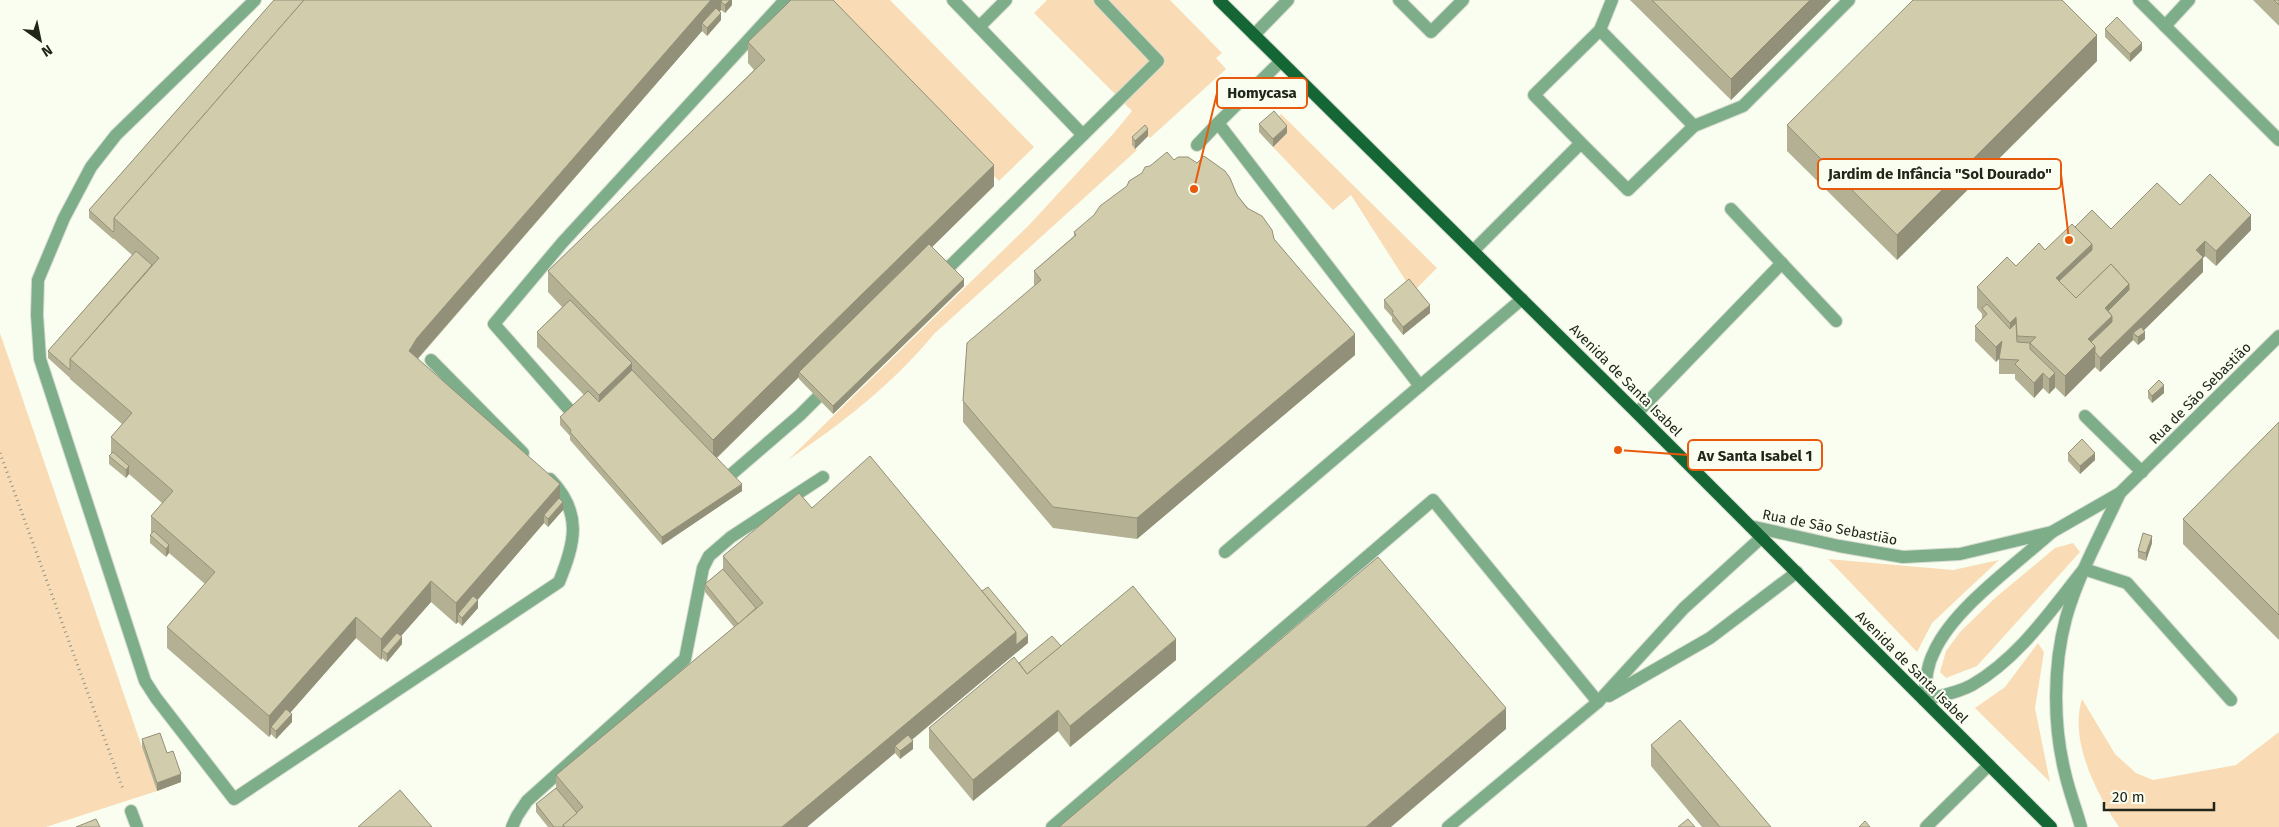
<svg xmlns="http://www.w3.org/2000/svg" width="2279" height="827" viewBox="0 0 2279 827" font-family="'Fira Sans',sans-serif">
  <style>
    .green { fill: #f9dcb6 }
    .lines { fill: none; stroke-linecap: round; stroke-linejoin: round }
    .minor-casing { stroke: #d6dbcf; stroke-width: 14 }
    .major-casing { stroke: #d6dbcf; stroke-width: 14 }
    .path { stroke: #8f9488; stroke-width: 3; stroke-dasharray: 1 4; stroke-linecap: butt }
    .minor { stroke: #7ead89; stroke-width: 12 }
    .major { stroke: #146634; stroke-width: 12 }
    .wall { fill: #b4b094 }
    .shaded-wall { fill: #929078 }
    .building { fill: #d1cdac; stroke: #929078 }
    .labels { text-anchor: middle; stroke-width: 4; stroke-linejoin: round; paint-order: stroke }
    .street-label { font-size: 14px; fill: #21261b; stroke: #f9fef1 }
    .leader { fill: none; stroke: #e8590c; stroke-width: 2 }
    .callout-dot { fill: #e8590c; stroke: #f9fef1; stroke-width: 2 }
    .callout { fill: #f9fef1; stroke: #e8590c; stroke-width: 2 }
    .callout-label { font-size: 15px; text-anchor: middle; font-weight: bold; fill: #21261b }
  </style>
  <rect width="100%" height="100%" fill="#f9fef1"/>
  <g class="green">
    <path d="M821,0H890L1034,147L999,181Z"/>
    <path d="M1047,0H1170L1222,53L1216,58L1226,69L1150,138L1145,133L1132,145L1137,150L934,334C893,384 841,424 788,460L1030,224L1114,133L1132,111L1034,13Z"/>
    <path d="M1281,114L1437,268L1413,292L1351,195L1333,210L1273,147L1287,133L1277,118Z"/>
    <path d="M0,333L157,791L46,827H0Z"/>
    <path d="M2073,543L2080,552L1977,666L1946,678L1940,672L1946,651L1960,632L1995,598L2055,548Z"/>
    <path d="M1828,559L1953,570L1999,560L1932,623L1917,652Z"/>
    <path d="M2038,643L2044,652L2035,708L2050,782L1975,708L2005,687Z"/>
    <path d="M2082,699L2115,754L2136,773L2153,780L2236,765L2279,732V827H2119C2096,793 2069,740 2082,699Z"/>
  </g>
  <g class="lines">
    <defs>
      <g id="minor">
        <path d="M255,0L116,135L91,167L64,218L38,280L37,315L40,359L145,681L156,698L234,799L559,582C575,543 583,513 550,479"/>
        <path d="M953,0L979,27L1006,0"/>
        <path d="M1399,0L1431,32L1463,0"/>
        <path d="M2139,0L2279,140"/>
        <path d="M2165,26L2189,0"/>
        <path d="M979,27L1083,135"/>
        <path d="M1600,30L1612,0"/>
        <path d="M1254,35L1288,0"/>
        <path d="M1218,123L1420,386"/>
        <path d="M1694,126L1743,106L1849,0"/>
        <path d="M1197,145L1218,123L1280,62"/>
        <path d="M1731,209L1836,321"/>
        <path d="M1474,250L1581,143L1628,190L1694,126L1600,30L1534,95L1581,143"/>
        <path d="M940,276L1158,61L1100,0"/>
        <path d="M431,360L523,453"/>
        <path d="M1637,413L1782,263"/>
        <path d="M2085,416L2142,472"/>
        <path d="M580,422L494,324L562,243L785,0"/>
        <path d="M720,484L800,415L828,387"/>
        <path d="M1750,526L1839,546L1903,557L1960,554L2052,532L2120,493L2279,336"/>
        <path d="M2052,532C2016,564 1953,609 1934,652C1926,667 1926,684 1924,700C1939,696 1958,693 1972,685C2019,658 2051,610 2084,569L2127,583L2231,700"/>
        <path d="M1225,552L1522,299"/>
        <path d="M1609,696L1710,638L1797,572"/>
        <path d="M131,811L137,827"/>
        <path d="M512,827L517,816L527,801L685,659L703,568L709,556L731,537L823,477"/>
        <path d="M1052,827L1433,500L1598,702"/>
        <path d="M1448,827L1598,702L1684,608L1762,537"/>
        <path d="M1926,827L1989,765"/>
        <path d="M2081,827C2076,809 2069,791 2065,773C2053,725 2053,666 2066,618C2078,575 2101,534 2120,493"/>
      </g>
      <path id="major" d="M1219,0L1637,413L2051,827"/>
    </defs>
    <use href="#minor" class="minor-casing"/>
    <use href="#major" class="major-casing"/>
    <path class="path" d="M0,453L123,789"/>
    <use href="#minor" class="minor"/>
    <use href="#major" class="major"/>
  </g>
  <g class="wall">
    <path d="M274,0H732V5L725,13L721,10L720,11L721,20L707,36L702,31L418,359L560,500L563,510L548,527L544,523L477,600L478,608L462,626L458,622L456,624L431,602L401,636L402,644L387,662L382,658L381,660L356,638L290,713L292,722L276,739L271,734L269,737L167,648V627L205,584L169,553L166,557L150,543V535L151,534V516L162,503L129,474L126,478L109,464V456L111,454V437L122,424L70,379V378L48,358V351L132,255L114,239H113L89,218V210Z"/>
    <path d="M1630,0H1831L1731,100Z"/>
    <path d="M2253,0H2279V26Z"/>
    <path d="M2105,29L2142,50L2130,62L2105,37Z"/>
    <path d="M748,42L994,186L932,247L964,286L833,414L799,379V377L717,458L742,491L662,545L570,440V436L560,425V417L584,395L537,347V332L562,307L548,292V271L754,70L748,63Z"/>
    <path d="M2097,61L1897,260L1787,151V125Z"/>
    <path d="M1259,124L1287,133L1273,147L1259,132Z"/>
    <path d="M1148,136L1135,149L1132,145V137Z"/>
    <path d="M1174,160L1237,195L1274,239L1355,355L1137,539L1053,528L963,422V401L1034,286V271L1074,236V232Z"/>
    <path d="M2180,205L2251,230L2216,266L2205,256L2203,258V272L2144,330L2145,339L2138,345L2133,340L2100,372L2095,367L2065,397L2055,387L2049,394L2043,388L2034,398L2015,379V374H1999V358L1996,362L1975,341V326L1982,320V314L1977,308V287L2045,250L2075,227L2111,229Z"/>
    <path d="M1384,300L1430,313L1403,335L1392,321V317L1384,308Z"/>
    <path d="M2148,391L2164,393L2152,403L2148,398Z"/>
    <path d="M2279,422V640L2183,544V519Z"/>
    <path d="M2068,453L2095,460L2080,474L2068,461Z"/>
    <path d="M812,508L982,591L1028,643L912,740L913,749L900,759L895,753L807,827H548L536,812V804L556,788V775L734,627L705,592V584L723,569V556Z"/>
    <path d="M2152,543L2146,561L2138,558V551Z"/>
    <path d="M1061,646L1176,660L1070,747L1058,731L973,801L929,748V728L1019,663Z"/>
    <path d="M142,739L181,782L157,791L142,747Z"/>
    <path d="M1651,745L1771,827H1702L1651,766Z"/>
  </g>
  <g class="shaded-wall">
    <path d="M711,0H730L721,2V10L706,27L702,23V31L417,359L409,351L417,338Z"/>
    <path d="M730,0H732V5L725,13V5Z"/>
    <path d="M1810,0H1831L1731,100V79Z"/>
    <path d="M721,13V20L707,36V28Z"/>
    <path d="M2097,35V61L1897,260V235Z"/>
    <path d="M2142,43V50L2130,62V54Z"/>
    <path d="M1287,126V133L1273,147V139Z"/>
    <path d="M1148,129V136L1135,149V141Z"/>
    <path d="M994,165V186L802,375L799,372V377L713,461V440Z"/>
    <path d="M2251,215V230L2216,266V251Z"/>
    <path d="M2205,241V256L2203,258V272L2137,337L2133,333V340L2100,372V358Z"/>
    <path d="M2092,244V265L2064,291L2056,278Z"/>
    <path d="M964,279V286L833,414V406Z"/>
    <path d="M2129,284V304L2112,337L2095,352V367L2065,397V376L2088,339L2105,308Z"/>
    <path d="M1430,305V313L1403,335V327Z"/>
    <path d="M2016,317V338L2010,343V323Z"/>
    <path d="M2145,332V339L2138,345V337Z"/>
    <path d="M1355,334V355L1137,539V518Z"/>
    <path d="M2002,341V356L1996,362V347Z"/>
    <path d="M632,363V378L599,410V395Z"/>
    <path d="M2043,373V388L2034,398V383Z"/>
    <path d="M2055,373V388L2049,394V379Z"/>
    <path d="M2164,385V393L2152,403V396Z"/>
    <path d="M2095,453V460L2080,474V466Z"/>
    <path d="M129,466V474L126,478V470Z"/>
    <path d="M560,484V505L544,515V523L462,618L458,614V622L456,624V603Z"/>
    <path d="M742,484V491L662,545V537Z"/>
    <path d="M563,502V510L548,527V519Z"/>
    <path d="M2152,536V543L2146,561V553Z"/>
    <path d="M169,545V553L166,557V549Z"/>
    <path d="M431,581V602L386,653L382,650V658L381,660V639Z"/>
    <path d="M478,600V608L462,626V618Z"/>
    <path d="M356,617V638L275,730L271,727V734L269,737V716Z"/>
    <path d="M1016,632L1028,635V643L899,750L895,746V753L807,827H782Z"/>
    <path d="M402,637V644L387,662V654Z"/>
    <path d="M1176,639V660L1070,747V726Z"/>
    <path d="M1506,708V729L1391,827H1366Z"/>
    <path d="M1058,710V731L973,801V780Z"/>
    <path d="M292,714V722L276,739V731Z"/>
    <path d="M913,741V749L900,759V751Z"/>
    <path d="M181,774V782L157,791V783Z"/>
  </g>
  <g class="building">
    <path d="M274,0H304L114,218V231L113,232L89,210Z"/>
    <path d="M304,0H711L417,338L409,351L560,484L456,603L431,581L381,639L356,617L269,716L167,627L215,572L151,516L173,491L111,437L132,413L70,359L159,258L114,218Z"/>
    <path d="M722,0H730L725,5L721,2Z"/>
    <path d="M791,0H833L994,165L713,440L548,271L765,60L748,42Z"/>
    <path d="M1652,0H1810L1731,79Z"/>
    <path d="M1913,0H2062L2097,35L1897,235L1787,125Z"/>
    <path d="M2274,0H2279V5Z"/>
    <path d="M716,8L721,13L707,28L702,23Z"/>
    <path d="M2117,17L2142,43L2130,54L2105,29Z"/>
    <path d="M1274,111L1287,126L1273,139L1259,124Z"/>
    <path d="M1145,125L1148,129L1135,141L1132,137Z"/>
    <path d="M1167,152L1174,160L1178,157H1188L1197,163L1204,156L1225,171L1230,178L1237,195L1247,208L1262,216L1272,230L1274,239L1355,334L1137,518L1053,507L963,401L967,343L1041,280L1034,271L1076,235L1074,232L1094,215L1100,206L1127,186L1129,181L1142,173L1145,167L1150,166Z"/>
    <path d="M2210,174L2251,215L2216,251L2205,241L2196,250L2203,257L2100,358L2095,352V346L2091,342L2112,322V316L2108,311L2129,290V284L2111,264L2076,298L2059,281L2092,250V244L2075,227L2092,210L2111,229L2157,183L2180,205Z"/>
    <path d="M2072,224L2092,244L2056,278L2076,298L2111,264L2129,284L2105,308L2112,316L2088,339L2095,346L2065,376L2030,343L2036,337L2017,336L2016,317L2010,323L1977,287L2007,257L2016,266L2039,243L2045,250Z"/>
    <path d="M929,244L964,279L833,406L799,372Z"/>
    <path d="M136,251L152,265L70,359V370L48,351Z"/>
    <path d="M1409,279L1430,305L1403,327L1392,313L1393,311L1384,300Z"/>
    <path d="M570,300L632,363L599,395L537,332Z"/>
    <path d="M1987,304L2010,329L2016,323L2017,342L2030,343V349L2055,373L2049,379L2043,373L2034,383L2015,364L2019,360L1999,359L2002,341L1996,347L1975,326L1987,314L1982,308Z"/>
    <path d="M2141,327L2145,332L2138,337L2133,333Z"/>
    <path d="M632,370L742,484L662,537L570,432L571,430L560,417L588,391L599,402Z"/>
    <path d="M2159,380L2164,385L2152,396L2148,391Z"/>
    <path d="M2279,422V615L2183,519Z"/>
    <path d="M2082,439L2095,453L2080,466L2068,453Z"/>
    <path d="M113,452L129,466L126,470L109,456Z"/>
    <path d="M870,456L1016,632L782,827H565L563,825L583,807L556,775L763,603L723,556L799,493L812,508Z"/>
    <path d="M559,498L563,502L548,519L544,515Z"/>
    <path d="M154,531L169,545L166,549L150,535Z"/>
    <path d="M2143,533L2152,536L2146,553L2138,551Z"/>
    <path d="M1378,557L1506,708L1366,827H1059Z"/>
    <path d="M723,569L756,608L738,624L705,584Z"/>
    <path d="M1133,586L1176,639L1070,726L1058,710L973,780L929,728L1014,657L1027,674Z"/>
    <path d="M988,587L1028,635L1016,645V632L982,591Z"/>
    <path d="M473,596L478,600L462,618L458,614Z"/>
    <path d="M397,633L402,637L387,654L382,650Z"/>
    <path d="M1052,636L1061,646L1027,674L1019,663Z"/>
    <path d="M286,709L292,714L276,731L271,727Z"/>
    <path d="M1680,720L1771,827H1720L1651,745Z"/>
    <path d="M160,733L167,753L173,751L181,774L157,783L142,739Z"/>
    <path d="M908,735L913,741L900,751L895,746Z"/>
    <path d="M556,788L577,813L563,825V827H554L536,804Z"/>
    <path d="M400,790L432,827H358Z"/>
    <path d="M96,819L100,827H76Z"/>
    <path d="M1688,819L1695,827H1678Z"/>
    <path d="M1865,821L1870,827H1859Z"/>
  </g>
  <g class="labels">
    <g class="street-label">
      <text transform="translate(1626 380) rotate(45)" y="5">Avenida de Santa Isabel</text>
      <text transform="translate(2200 393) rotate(-45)" y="5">Rua de São Sebastião</text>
      <text transform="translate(1830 527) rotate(11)" y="5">Rua de São Sebastião</text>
      <text transform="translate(1912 667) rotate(45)" y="5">Avenida de Santa Isabel</text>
    </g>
  </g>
  <path class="leader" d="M1194 189L1217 93M2069 240L2061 174M1618 450L1688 455"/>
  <g class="callout-dot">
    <circle cx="1194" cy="189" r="5"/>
    <circle cx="2069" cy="240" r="5"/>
    <circle cx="1618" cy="450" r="5"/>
  </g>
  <g class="callout">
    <rect x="1217" y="78" width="90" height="30" rx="5"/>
    <rect x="1818" y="159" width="243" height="30" rx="5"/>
    <rect x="1688" y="440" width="134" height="30" rx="5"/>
  </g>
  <g class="callout-label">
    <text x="1262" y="98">Homycasa</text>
    <text x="1940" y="179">Jardim de Infância "Sol Dourado"</text>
    <text x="1755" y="461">Av Santa Isabel 1</text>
  </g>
  <g transform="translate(40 40) rotate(147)" stroke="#f9fef1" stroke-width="4" paint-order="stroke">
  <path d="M0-4L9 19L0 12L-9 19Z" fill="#21261b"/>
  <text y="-8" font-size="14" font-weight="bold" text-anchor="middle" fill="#21261b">N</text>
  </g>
  <path d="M2104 802v8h110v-8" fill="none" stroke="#21261b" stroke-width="2.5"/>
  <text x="2112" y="802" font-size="15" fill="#21261b" stroke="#f9fef1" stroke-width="4" paint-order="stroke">20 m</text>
</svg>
